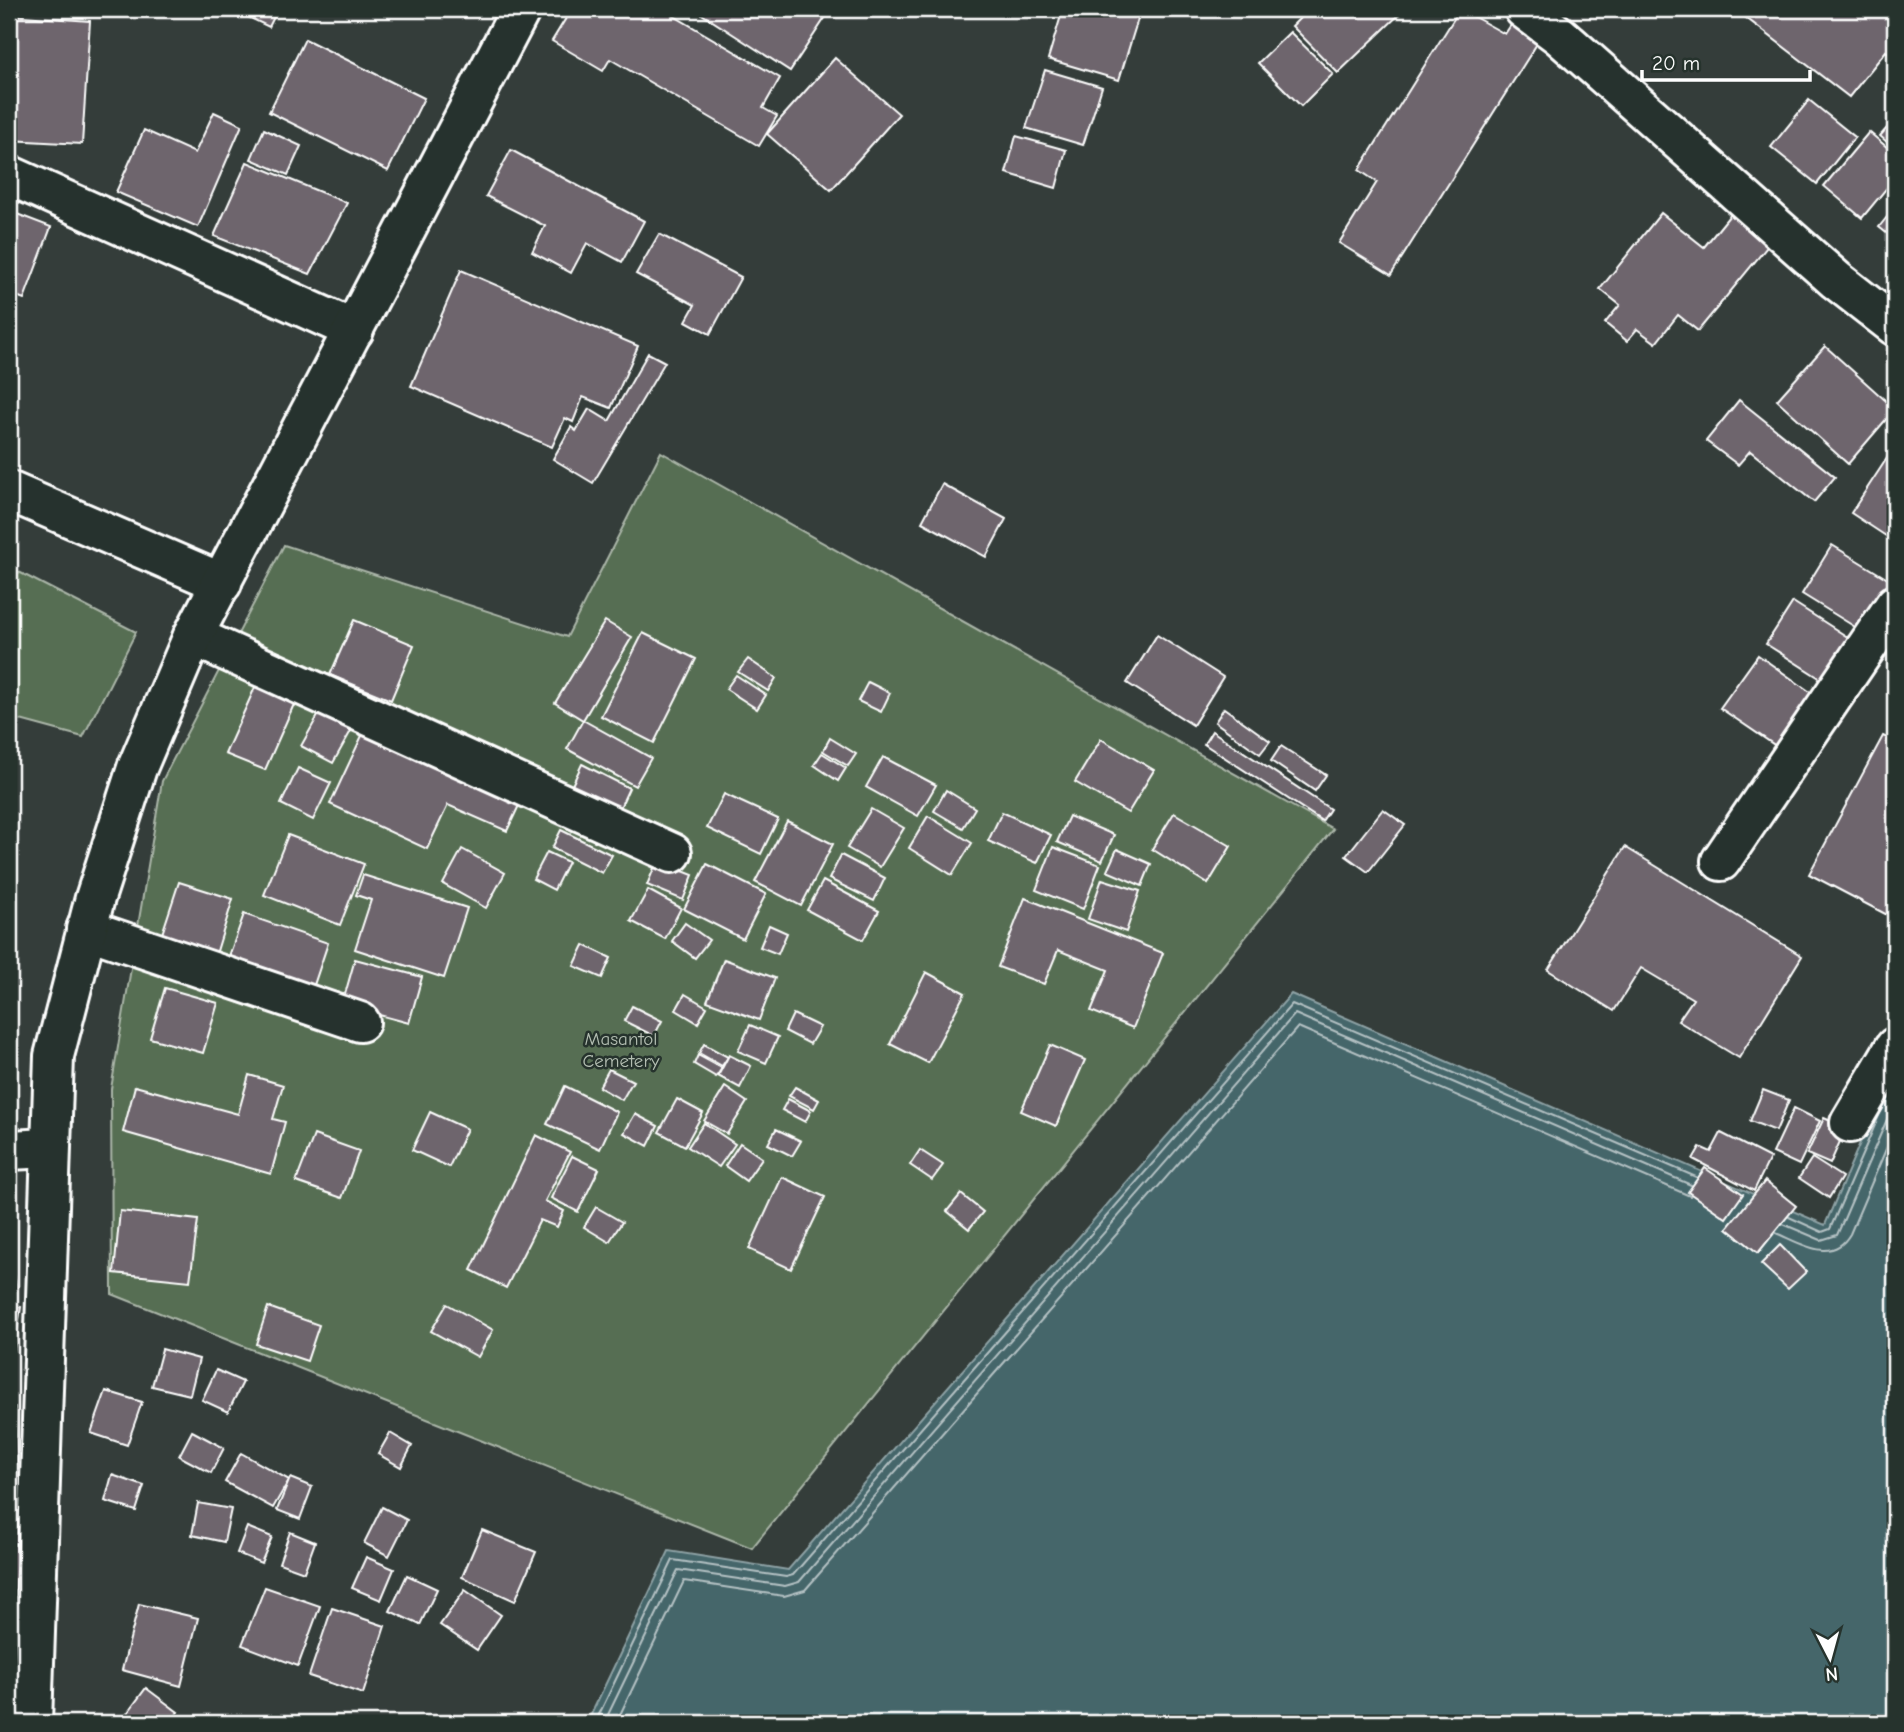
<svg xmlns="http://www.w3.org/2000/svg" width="1904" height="1732" viewBox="0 0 1904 1732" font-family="'Comic Neue',sans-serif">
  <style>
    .green { fill: #576e53; stroke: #abb6a9; stroke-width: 2 }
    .water { fill: #45666b; stroke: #8fa3a6; stroke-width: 2 }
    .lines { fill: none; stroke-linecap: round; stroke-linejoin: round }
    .shore { stroke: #b5c2c4; stroke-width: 2 }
    .building { fill: #6e656d; stroke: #fff; stroke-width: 2 }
    .minor-casing { stroke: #fff; stroke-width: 44 }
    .minor { stroke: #26332d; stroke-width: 38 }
    .labels { text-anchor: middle; stroke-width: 5; stroke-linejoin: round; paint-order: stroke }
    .park-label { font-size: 19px; fill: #b3beb2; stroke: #26332d }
  </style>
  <rect width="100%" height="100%" fill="#343d3a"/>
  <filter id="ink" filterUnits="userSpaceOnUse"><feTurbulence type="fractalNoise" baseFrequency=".0143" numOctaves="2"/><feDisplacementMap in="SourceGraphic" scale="14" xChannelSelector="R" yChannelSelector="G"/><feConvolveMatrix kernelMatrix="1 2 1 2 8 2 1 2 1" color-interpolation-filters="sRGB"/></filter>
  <g filter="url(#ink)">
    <g class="green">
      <path d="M661,452L1333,829L752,1548L112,1294L111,1089L162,781L284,545L567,637Z"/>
      <path d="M9,567L136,632L83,737L9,717Z"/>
    </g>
    <path class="water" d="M1291,994L1825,1225L1895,1061V1723H587L669,1551L788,1570Z"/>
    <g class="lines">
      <g class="shore">
        <path d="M1789,1217L1822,1232L1830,1229L1881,1111"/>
        <path d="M1783,1224L1821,1240L1837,1235L1895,1101"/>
        <path d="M1776,1233C1800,1243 1832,1265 1850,1234L1895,1128"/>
        <path d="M595,1723L673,1560L786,1577L793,1575L1292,1004L1696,1177"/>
        <path d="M604,1723L678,1570L785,1586L799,1582L1295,1014L1691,1185"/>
        <path d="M616,1723L684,1581L784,1596L805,1590L1298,1027L1690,1196"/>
      </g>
    </g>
    <g class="building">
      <path d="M232,9H278L269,27Z"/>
      <path d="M592,9H662L780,78L763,108L777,116L759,146L610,59L603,71L552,41L571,10L589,14Z"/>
      <path d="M694,9H831L790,71Z"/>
      <path d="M1063,9H1141L1119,80L1048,59Z"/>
      <path d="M1309,9H1405L1338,73L1292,26Z"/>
      <path d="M1460,9L1505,34L1518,14L1545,31L1391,275L1339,243L1377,182L1359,170Z"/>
      <path d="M1752,9H1895V58L1886,51L1849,97L1745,17Z"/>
      <path d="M9,15L90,21L82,144L9,140Z"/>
      <path d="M1290,32L1333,74L1301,106L1258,63Z"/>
      <path d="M305,39L424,98L388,171L269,112Z"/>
      <path d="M835,58L899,114L831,190L767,134Z"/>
      <path d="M1045,70L1102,87L1083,145L1026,128Z"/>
      <path d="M1809,100L1855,137L1817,184L1771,147Z"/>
      <path d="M214,112L242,125L198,227L116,192L144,130L195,153Z"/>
      <path d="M1895,119V149L1880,136Z"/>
      <path d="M264,129L301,146L288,175L251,159Z"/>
      <path d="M1869,132L1895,154V178L1862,218L1824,186Z"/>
      <path d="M1016,136L1066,150L1056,188L1006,173Z"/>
      <path d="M511,150L644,221L622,262L587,243L571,273L532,252L545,226L486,196Z"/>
      <path d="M247,162L347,203L310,274L214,236Z"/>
      <path d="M1738,205L1776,236L1698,331L1678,315L1656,343L1637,329L1627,341L1605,323L1620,305L1600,289L1661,213L1704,247Z"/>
      <path d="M1895,207V240L1879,227Z"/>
      <path d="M9,211L51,227L24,299L9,293Z"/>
      <path d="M659,234L741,277L710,334L686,321L695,305L636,274Z"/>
      <path d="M461,270L638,346L611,408L583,397L573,422L565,418L552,447L411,386Z"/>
      <path d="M1825,346L1895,409L1848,464L1777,400Z"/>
      <path d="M648,353L665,362L593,483L553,459L571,427L576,431L589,409L609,421Z"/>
      <path d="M1739,400L1835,477L1814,502L1750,451L1738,465L1706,441Z"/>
      <path d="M1895,446V542L1851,513Z"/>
      <path d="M942,484L1006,519L986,557L922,522Z"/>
      <path d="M1832,545L1891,581L1860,630L1802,594Z"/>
      <path d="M1793,602L1860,645L1832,686L1766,644Z"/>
      <path d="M354,620L414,645L391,700L330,675Z"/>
      <path d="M605,621L632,637L583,720L555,703Z"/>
      <path d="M643,633L696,659L654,743L601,716Z"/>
      <path d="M1157,635L1223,677L1193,725L1127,683Z"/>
      <path d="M1758,655L1813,694L1776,746L1720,708Z"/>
      <path d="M748,659L776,678L768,691L738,672Z"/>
      <path d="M736,675L766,695L757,709L726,689Z"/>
      <path d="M868,682L890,693L881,712L858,701Z"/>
      <path d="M256,685L295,702L265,770L225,754Z"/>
      <path d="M328,698L360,715L333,763L301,746Z"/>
      <path d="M1224,708L1270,741L1260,754L1215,722Z"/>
      <path d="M583,720L651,758L635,786L567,749Z"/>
      <path d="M366,727L522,799L507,831L448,805L427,849L330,804Z"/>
      <path d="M1212,731L1330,809L1322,821L1204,744Z"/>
      <path d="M1883,736L1895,742V919L1809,874Z"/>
      <path d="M830,738L856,754L848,766L823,751Z"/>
      <path d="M1101,739L1154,770L1128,813L1075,782Z"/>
      <path d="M1281,746L1326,775L1315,791L1271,761Z"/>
      <path d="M822,753L846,768L838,781L814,765Z"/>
      <path d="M883,757L936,785L918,816L866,787Z"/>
      <path d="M582,764L629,788L613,823L565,800Z"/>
      <path d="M298,768L331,783L313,820L281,804Z"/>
      <path d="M946,790L975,808L963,828L934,811Z"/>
      <path d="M724,794L778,819L761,854L707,828Z"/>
      <path d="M871,809L904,828L880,867L847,848Z"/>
      <path d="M1383,809L1405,825L1368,872L1346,856Z"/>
      <path d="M1002,812L1051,835L1037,863L988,841Z"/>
      <path d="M1174,813L1231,846L1208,884L1152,849Z"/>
      <path d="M928,816L972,843L952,875L909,848Z"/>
      <path d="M1069,816L1114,835L1102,861L1057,842Z"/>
      <path d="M787,821L833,844L801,906L755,882Z"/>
      <path d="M561,830L612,855L602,873L552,848Z"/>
      <path d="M288,835L364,864L340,925L264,895Z"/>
      <path d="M1053,847L1100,865L1083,909L1036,890Z"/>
      <path d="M1625,847L1802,956L1739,1058L1678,1021L1693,999L1641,968L1614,1011L1548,970Z"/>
      <path d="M462,849L505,873L486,908L443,884Z"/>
      <path d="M1117,849L1151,864L1142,886L1107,871Z"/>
      <path d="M547,852L568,862L554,890L533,879Z"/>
      <path d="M841,855L885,878L874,901L829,879Z"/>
      <path d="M657,861L693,875L683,900L647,885Z"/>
      <path d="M707,864L766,894L743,939L684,909Z"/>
      <path d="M363,875L467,908L444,978L355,949L371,900L356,895Z"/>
      <path d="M1102,879L1140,891L1126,932L1088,919Z"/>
      <path d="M823,881L879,911L863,940L807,910Z"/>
      <path d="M179,882L233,899L213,964L158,946Z"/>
      <path d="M648,890L681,908L665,939L631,921Z"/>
      <path d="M1025,898L1163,953L1133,1028L1091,1011L1108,970L1058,950L1044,984L998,967Z"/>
      <path d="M244,914L328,943L312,991L227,962Z"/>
      <path d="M685,923L709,940L695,958L672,941Z"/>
      <path d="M769,925L787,933L778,954L760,947Z"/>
      <path d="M584,945L611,958L602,978L574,966Z"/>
      <path d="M355,959L422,977L409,1023L342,1005Z"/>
      <path d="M724,959L775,978L759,1020L707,1001Z"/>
      <path d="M926,972L965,993L928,1063L890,1044Z"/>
      <path d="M165,988L218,1003L203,1053L150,1038Z"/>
      <path d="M685,994L707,1007L698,1023L676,1010Z"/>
      <path d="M632,1006L662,1021L654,1036L624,1021Z"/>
      <path d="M793,1014L820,1027L810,1044L785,1031Z"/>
      <path d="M750,1025L778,1037L766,1063L738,1051Z"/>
      <path d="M704,1044L728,1057L722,1066L699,1053Z"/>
      <path d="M1050,1045L1085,1060L1056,1126L1021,1111Z"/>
      <path d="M698,1055L722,1068L716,1077L694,1064Z"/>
      <path d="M729,1055L751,1066L740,1088L718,1076Z"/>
      <path d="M609,1069L633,1081L622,1100L599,1087Z"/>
      <path d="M249,1075L283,1085L273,1119L285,1122L271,1174L123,1132L135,1086L238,1114Z"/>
      <path d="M565,1086L617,1112L600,1149L547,1124Z"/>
      <path d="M725,1087L747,1102L727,1134L704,1121Z"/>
      <path d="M795,1087L819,1100L814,1109L789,1096Z"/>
      <path d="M1763,1090L1789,1100L1776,1131L1750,1121Z"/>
      <path d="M677,1099L703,1113L685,1146L659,1132Z"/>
      <path d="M788,1099L811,1111L805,1122L782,1110Z"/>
      <path d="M1794,1108L1820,1121L1799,1165L1773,1153Z"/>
      <path d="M430,1112L467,1129L449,1167L412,1150Z"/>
      <path d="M635,1114L658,1126L648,1146L624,1133Z"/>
      <path d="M1824,1118L1846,1128L1830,1164L1807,1154Z"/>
      <path d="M704,1123L735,1144L719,1167L688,1147Z"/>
      <path d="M776,1129L801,1141L792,1156L768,1144Z"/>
      <path d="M1721,1133L1770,1158L1754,1191L1693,1159L1700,1147L1711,1152Z"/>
      <path d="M314,1135L359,1151L342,1198L296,1182Z"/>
      <path d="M536,1135L570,1152L545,1201L564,1211L557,1227L540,1220L506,1288L471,1270Z"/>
      <path d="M740,1143L762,1158L746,1181L725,1166Z"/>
      <path d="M920,1150L943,1165L932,1180L910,1165Z"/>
      <path d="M572,1156L599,1169L578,1212L551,1198Z"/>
      <path d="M1812,1158L1842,1177L1829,1198L1799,1178Z"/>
      <path d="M1705,1168L1743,1194L1726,1218L1688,1192Z"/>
      <path d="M782,1177L825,1197L791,1269L749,1249Z"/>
      <path d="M1765,1181L1796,1206L1758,1253L1727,1228Z"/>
      <path d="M961,1194L983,1212L969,1229L947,1211Z"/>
      <path d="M596,1207L622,1222L609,1242L584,1227Z"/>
      <path d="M120,1211L198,1220L190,1281L114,1273Z"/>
      <path d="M1780,1245L1806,1272L1788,1289L1761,1264Z"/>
      <path d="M9,1251L17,1288L9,1289Z"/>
      <path d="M447,1304L493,1330L478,1357L431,1331Z"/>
      <path d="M9,1305L21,1307L14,1350L9,1349Z"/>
      <path d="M268,1307L319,1325L307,1361L256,1344Z"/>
      <path d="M162,1349L199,1359L190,1395L152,1386Z"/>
      <path d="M9,1362H12L11,1393H9Z"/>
      <path d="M216,1370L243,1382L228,1412L202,1400Z"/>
      <path d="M106,1391L142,1402L127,1445L91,1433Z"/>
      <path d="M9,1407H15L17,1463L9,1464Z"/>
      <path d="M192,1431L224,1448L211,1473L179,1456Z"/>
      <path d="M390,1433L412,1446L401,1467L378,1454Z"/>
      <path d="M241,1453L289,1480L273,1508L225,1482Z"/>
      <path d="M112,1475L144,1486L136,1511L105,1501Z"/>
      <path d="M9,1477H20L21,1543H9Z"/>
      <path d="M290,1478L312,1487L300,1519L277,1510Z"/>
      <path d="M198,1503L231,1509L224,1542L192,1535Z"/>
      <path d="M382,1507L407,1520L389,1556L364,1543Z"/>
      <path d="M247,1527L272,1537L261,1563L237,1553Z"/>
      <path d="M482,1530L536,1552L515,1601L462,1577Z"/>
      <path d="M290,1532L315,1542L304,1572L279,1563Z"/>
      <path d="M9,1545H16L19,1658L9,1659Z"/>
      <path d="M366,1557L394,1569L381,1600L352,1588Z"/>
      <path d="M407,1575L437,1589L420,1625L390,1611Z"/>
      <path d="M265,1587L320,1606L298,1666L242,1645Z"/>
      <path d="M465,1590L501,1615L477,1650L440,1625Z"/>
      <path d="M139,1604L198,1618L181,1686L122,1670Z"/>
      <path d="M332,1608L385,1626L363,1694L309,1676Z"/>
      <path d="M146,1688L178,1712L170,1723H120Z"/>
    </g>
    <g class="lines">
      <defs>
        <g id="minor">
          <path d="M1524,9L1560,36L1836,280L1895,326"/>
          <path d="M9,175L354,330"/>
          <path d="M9,491L222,583"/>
          <path d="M193,636L672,853"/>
          <path d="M1721,861L1895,605"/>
          <path d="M86,929L360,1022"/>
          <path d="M1850,1123L1895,1047"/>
          <path d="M9,1150L50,1148"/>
          <path d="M32,1723L54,1056L95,898L137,768L193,636L521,9"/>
        </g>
      </defs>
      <use href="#minor" class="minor-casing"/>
      <use href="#minor" class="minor"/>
    </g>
  </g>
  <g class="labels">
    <g class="park-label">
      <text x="621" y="1045">Masantol<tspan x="621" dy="22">Cemetery</tspan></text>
    </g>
  </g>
  <rect width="1904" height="1732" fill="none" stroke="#26332d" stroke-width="35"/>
  <rect x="18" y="18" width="1869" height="1697" fill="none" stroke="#fff" stroke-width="2.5" filter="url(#ink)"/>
  <g transform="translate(1830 1658) rotate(174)" stroke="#26332d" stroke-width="5" paint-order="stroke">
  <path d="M0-5L12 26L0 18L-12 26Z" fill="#ffffff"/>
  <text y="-10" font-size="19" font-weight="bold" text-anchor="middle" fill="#ffffff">N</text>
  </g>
  <path d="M1642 70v10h168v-10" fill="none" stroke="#ffffff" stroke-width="3.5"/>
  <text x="1652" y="70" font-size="21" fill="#ffffff" stroke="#26332d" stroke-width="5" paint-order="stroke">20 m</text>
</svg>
